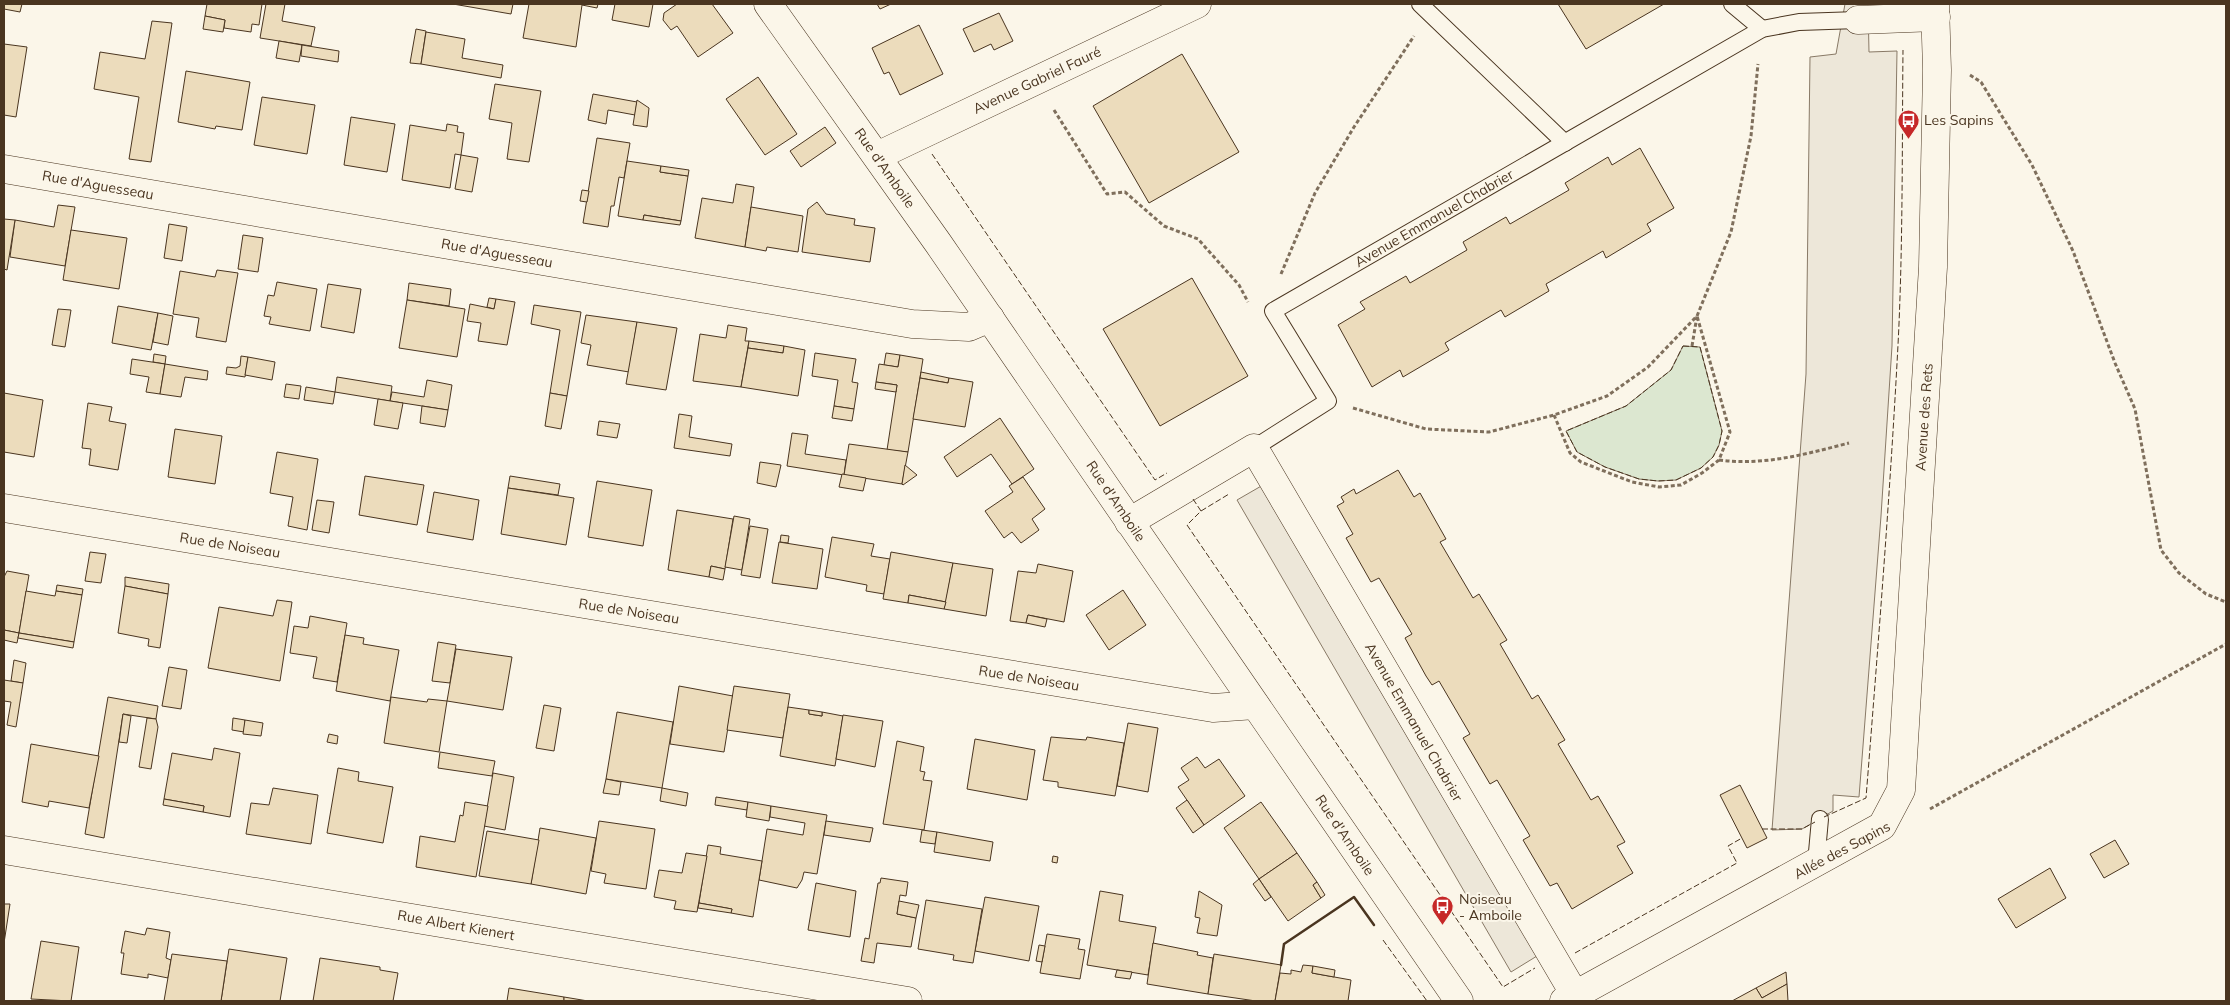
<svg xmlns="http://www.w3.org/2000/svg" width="2230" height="1005" viewBox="0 0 2230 1005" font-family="Mulish,sans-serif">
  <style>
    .green { fill: #dce7d0; stroke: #887966 }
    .parking { fill: #ede7d9; stroke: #887966 }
    .building { fill: #ecdcbc; stroke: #4a3520 }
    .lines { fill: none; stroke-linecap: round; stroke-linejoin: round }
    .service-casing { stroke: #4a3520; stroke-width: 18 }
    .minor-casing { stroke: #4a3520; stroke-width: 29 }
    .tertiary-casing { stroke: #4a3520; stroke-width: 29 }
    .path { stroke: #7f6f5c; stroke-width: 3; stroke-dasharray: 4 2.5; stroke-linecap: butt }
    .service { stroke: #fbf6e9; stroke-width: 16 }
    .minor { stroke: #fbf6e9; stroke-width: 28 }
    .tertiary { stroke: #fbf6e9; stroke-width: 28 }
    .fence { stroke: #4a3520; stroke-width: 1; stroke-dasharray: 6 2.5; stroke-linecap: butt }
    .wall { stroke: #4a3520; stroke-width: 2.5 }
    .labels { text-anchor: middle; stroke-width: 4; stroke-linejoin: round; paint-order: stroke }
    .street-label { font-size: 14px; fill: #4a3520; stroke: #fbf6e9 }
    .poi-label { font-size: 14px; fill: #4a3520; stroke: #fbf6e9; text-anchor: start }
  </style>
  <rect width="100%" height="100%" fill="#fbf6e9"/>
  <path class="green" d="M1683,346L1700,347L1722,431L1719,445L1713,457L1701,468L1676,480L1658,481L1639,479L1605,467L1577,452L1566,431L1626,406L1671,370Z"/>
  <g class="parking">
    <path d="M1845,4H1868L1869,52L1897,51L1892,346L1881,516L1859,797L1833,795V811L1802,829L1772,830L1806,374L1810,57L1836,54Z"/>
    <path d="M1263,485L1537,956L1511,972L1237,500Z"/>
  </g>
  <g class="building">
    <path d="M4,4H22L20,12L4,9Z"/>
    <path d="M207,4H262L259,25L252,24L251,32L224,28L225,20L205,16Z"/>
    <path d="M266,4H285L282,21L315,27L311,46L260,38Z"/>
    <path d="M453,4H513L511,14Z"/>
    <path d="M529,4H598L597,8L582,5L576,47L523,38Z"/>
    <path d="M615,4H653L649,27L612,20Z"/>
    <path d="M677,4H712L733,33L698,57L677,26L671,30L663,20L664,13Z"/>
    <path d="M877,4H891L880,9Z"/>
    <path d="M1558,4H1664L1586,49Z"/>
    <path d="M999,13L1013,41L994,50L991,44L974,52L963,29Z"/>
    <path d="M205,16L225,20L223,32L203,29Z"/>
    <path d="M152,21L172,23L151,162L129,159L139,97L94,89L100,52L145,59Z"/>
    <path d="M919,25L943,74L900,95L889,72L884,74L872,48Z"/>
    <path d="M416,29L426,31L421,64L410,63Z"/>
    <path d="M426,32L465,39L462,58L503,65L501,78L421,64Z"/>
    <path d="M279,41L302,45L299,62L276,58Z"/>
    <path d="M4,44L27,47L16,117L4,115Z"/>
    <path d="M302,45L339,51L338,62L301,56Z"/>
    <path d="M1182,54L1239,152L1149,203L1093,106Z"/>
    <path d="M186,71L250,82L242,130L216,126L215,129L178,122Z"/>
    <path d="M758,77L797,134L765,155L726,99Z"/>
    <path d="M495,84L541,91L529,162L507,159L512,123L489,119Z"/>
    <path d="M593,94L637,102L635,115L608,110L606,124L588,120Z"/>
    <path d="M262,97L315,105L307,154L254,145Z"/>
    <path d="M637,100L649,108L647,127L633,125Z"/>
    <path d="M351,117L395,124L387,172L344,165Z"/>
    <path d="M447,124L458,126L457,132L464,133L461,155L455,154L450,188L402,180L410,125L446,131Z"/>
    <path d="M825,127L836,143L801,167L790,151Z"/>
    <path d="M597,138L630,143L624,178L619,177L614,206H611L608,227L583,223Z"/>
    <path d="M1640,148L1674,208L1647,224L1651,231L1606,258L1603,251L1546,284L1549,291L1505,317L1501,310L1445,343L1449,350L1403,377L1400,370L1372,387L1338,325L1365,309L1360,302L1406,276L1410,283L1467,250L1463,242L1506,217L1510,224L1569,190L1565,183L1608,157L1612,165Z"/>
    <path d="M461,155L478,158L472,192L455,189Z"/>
    <path d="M627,161L661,166L660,172L688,176L681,221L644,215L643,220L618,216Z"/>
    <path d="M661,166L689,170L688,176L660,172Z"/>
    <path d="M736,184L754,187L745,247L695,238L702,198L733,203Z"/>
    <path d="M582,190L589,191L587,202L580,201Z"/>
    <path d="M817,202L826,214L855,219L854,225L875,228L870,262L802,252L808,209Z"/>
    <path d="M58,205L75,207L65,266L10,257L15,220L54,227Z"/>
    <path d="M751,207L803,216L798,252L767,247L766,251L745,247Z"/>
    <path d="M644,215L681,221L680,225L643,220Z"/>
    <path d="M4,219L15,220L7,270L4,269Z"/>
    <path d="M169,224L187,227L182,261L164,258Z"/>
    <path d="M71,230L127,238L119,289L63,280Z"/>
    <path d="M243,235L263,238L258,272L238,269Z"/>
    <path d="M217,270L238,273L226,342L196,337L199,318L173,314L180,271L215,277Z"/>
    <path d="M1192,278L1248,376L1160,426L1103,329Z"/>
    <path d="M277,282L317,289L310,331L269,324L271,317L264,316L268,295L274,296Z"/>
    <path d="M409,283L451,289L449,306L407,300Z"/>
    <path d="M328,284L361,289L354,333L321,327Z"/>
    <path d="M489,298L496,299L494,309L487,307Z"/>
    <path d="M496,299L515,302L507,345L478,341L481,323L467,321L470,304L494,309Z"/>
    <path d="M407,300L465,309L457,357L399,348Z"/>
    <path d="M534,305L581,312L567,396L550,393L560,330L531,324Z"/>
    <path d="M118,306L158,313L151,350L112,343Z"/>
    <path d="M58,309L71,310L65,347L52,345Z"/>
    <path d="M158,313L173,316L168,345L153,342Z"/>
    <path d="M586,315L637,322L629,372L587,365L591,345L581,343Z"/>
    <path d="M637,322L677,328L666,390L626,384Z"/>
    <path d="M728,325L747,328L745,341H749L741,387L693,381L700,334L726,338Z"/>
    <path d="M749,341L784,346L783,353L748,348Z"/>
    <path d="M784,346L805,350L798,396L741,387L748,348L783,353Z"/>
    <path d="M815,353L856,359L852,382L858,383L854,409L834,406L838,380L812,376Z"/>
    <path d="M886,353L900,355L898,367L884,365Z"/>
    <path d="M154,354L166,356L165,364L153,362Z"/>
    <path d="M900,355L923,359L908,452L887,450L897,385L876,382L879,364L898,367Z"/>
    <path d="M241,356L248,357L245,377L226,374L227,367L236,368L240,366Z"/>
    <path d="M248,357L275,362L272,380L245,375Z"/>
    <path d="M132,359L165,364L160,394L146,392L149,377L130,374Z"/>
    <path d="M165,364L208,371L207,380L185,377L181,397L160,394Z"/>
    <path d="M921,372L949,378L948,383L920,378Z"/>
    <path d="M337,377L392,386L390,401L335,392Z"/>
    <path d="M920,378L948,383L949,378L973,382L965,427L913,419Z"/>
    <path d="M427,380L452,385L448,410L390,401L392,392L424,397Z"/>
    <path d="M876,382L897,385L896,392L875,389Z"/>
    <path d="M286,384L301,386L299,399L284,397Z"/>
    <path d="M306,387L335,392L333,404L304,400Z"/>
    <path d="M4,393L43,400L34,457L4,452Z"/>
    <path d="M550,393L567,396L561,429L545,426Z"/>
    <path d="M378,399L403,403L398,429L374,425Z"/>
    <path d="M88,403L112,407L109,421L126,424L118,470L89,465L91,449L82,448Z"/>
    <path d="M422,406L448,410L445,427L420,423Z"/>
    <path d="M834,406L854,409L852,421L832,418Z"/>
    <path d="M679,414L692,416L689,437L732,444L730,456L674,448Z"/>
    <path d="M1000,418L1034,469L1012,484L991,454L957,477L944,457Z"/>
    <path d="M599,421L620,424L617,438L597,435Z"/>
    <path d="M175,429L222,436L215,484L168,477Z"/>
    <path d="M792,433L808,435L805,454L846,460L844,475L787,466Z"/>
    <path d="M849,444L908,452L902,484L844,475Z"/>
    <path d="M277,452L318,459L307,530L288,526L293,497L270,493Z"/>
    <path d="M760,462L781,465L776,487L757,483Z"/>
    <path d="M905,465L917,475L903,485L902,484Z"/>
    <path d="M1398,470L1414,497L1420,493L1446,539L1440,542L1473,598L1479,594L1507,640L1500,644L1532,699L1538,695L1565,740L1558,744L1591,800L1598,796L1625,842L1617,846L1633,873L1572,909L1557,883L1550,886L1523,840L1530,836L1497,780L1490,784L1463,738L1470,734L1439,681L1432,685L1426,676L1405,638L1412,634L1379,578L1371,582L1346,538L1353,534L1337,506L1344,502L1341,497L1354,489L1356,494Z"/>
    <path d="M842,474L866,478L863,491L839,487Z"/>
    <path d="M365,476L424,485L417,525L359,515Z"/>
    <path d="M510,476L560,484L558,495L508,488Z"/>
    <path d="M1023,477L1045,509L1032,519L1039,530L1021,543L1012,532L1004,538L985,511L1013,492L1009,486Z"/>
    <path d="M597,481L652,490L643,546L588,537Z"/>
    <path d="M508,488L574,498L566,545L501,534Z"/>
    <path d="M434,492L479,500L473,540L427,532Z"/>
    <path d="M317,500L334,502L329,533L312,530Z"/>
    <path d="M677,510L733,519L725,569L711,566L709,577L668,570Z"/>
    <path d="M734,516L750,519L742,570L725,567Z"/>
    <path d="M750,526L768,529L760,578L741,575Z"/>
    <path d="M781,535L789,536L788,543L780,542Z"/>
    <path d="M832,537L874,544L871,556L890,559L884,594L866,591L867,585L825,577Z"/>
    <path d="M779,542L823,549L817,589L772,583Z"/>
    <path d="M90,552L106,554L101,583L85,581Z"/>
    <path d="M891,552L953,563L946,602L909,595L908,603L883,599Z"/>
    <path d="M953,563L993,569L986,616L944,609Z"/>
    <path d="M1038,564L1073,571L1064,622L1028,615L1026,623L1010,621L1018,571L1036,573Z"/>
    <path d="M711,566L725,569L723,580L709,577Z"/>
    <path d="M7,571L29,575L19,633L4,630V577Z"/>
    <path d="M125,577L169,584L168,594L125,586Z"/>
    <path d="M57,585L83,589L82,595L56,591Z"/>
    <path d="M125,586L168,594L160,648L148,646L149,639L118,633Z"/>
    <path d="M1123,590L1146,625L1109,650L1086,615Z"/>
    <path d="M26,591L55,596L56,591L82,595L74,642L19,633Z"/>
    <path d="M909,595L946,602L944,609L908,603Z"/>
    <path d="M277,600L292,602L280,681L208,668L219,607L273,616Z"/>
    <path d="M1028,615L1047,619L1045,627L1026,623Z"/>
    <path d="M310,616L347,623L337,682L313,678L317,657L290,653L294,626L308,628Z"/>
    <path d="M4,630L19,633L17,643L4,640Z"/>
    <path d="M19,633L74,642L73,648L18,638Z"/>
    <path d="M345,635L364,638L363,644L399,650L390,701L336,691Z"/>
    <path d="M438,642L456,645L450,683L432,681Z"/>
    <path d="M456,649L512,657L503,710L447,701Z"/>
    <path d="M14,660L26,663L23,683L11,681Z"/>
    <path d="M169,667L187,670L181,709L162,706Z"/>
    <path d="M4,680L23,683L16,727L7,725L11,702L4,701Z"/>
    <path d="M679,686L733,696L724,752L670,744Z"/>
    <path d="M734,686L790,694L783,738L727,730Z"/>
    <path d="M108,697L158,706L156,719L123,714L104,838L85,834Z"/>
    <path d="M391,697L427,702L428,699L447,701L439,752L384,743Z"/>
    <path d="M544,705L561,708L554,751L536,748Z"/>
    <path d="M788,707L809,710V714L822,716V712L843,716L835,766L780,756Z"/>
    <path d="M809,710L822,712V716L809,714Z"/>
    <path d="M617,712L673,722L662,788L606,779Z"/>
    <path d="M123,714L131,716L127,743L119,742Z"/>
    <path d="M843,715L883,721L875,767L836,759Z"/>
    <path d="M147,718L156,719L158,727L151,769L139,767Z"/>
    <path d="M233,718L245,720L244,732L232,730Z"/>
    <path d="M245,720L263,723L261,736L243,734Z"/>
    <path d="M1128,723L1158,728L1148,792L1117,786Z"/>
    <path d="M329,734L338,736L337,744L327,742Z"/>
    <path d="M1051,737L1086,740L1087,737L1124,743L1115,796L1058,787V782L1043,780Z"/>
    <path d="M975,739L1035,750L1027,800L967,789Z"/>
    <path d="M897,741L924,747L920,771L925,772L923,780L932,781L924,830L883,824Z"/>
    <path d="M31,744L99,756L89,808L49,801L48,807L22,802Z"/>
    <path d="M214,748L240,753L230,817L203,812L204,806L164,799L172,753L212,760Z"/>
    <path d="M440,752L495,761L492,776L438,768Z"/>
    <path d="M1197,757L1205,768L1219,759L1245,796L1204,825L1178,787L1189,780L1181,768Z"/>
    <path d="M338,768L359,772L358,781L393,787L383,843L327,833Z"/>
    <path d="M493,773L514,777L505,830L484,826Z"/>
    <path d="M606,779L621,782L619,795L603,793Z"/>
    <path d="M1740,785L1767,838L1747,848L1720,795Z"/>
    <path d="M273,788L318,795L311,844L246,834L251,803L269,805Z"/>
    <path d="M662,788L688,793L686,806L660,801Z"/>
    <path d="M716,797L748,802L747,810L715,805Z"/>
    <path d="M164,799L204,806L203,812L163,805Z"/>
    <path d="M1187,800L1204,825L1193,833L1176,808Z"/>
    <path d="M465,802L488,806L476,877L416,867L420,836L455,842L460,815L463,816Z"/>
    <path d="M748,802L771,806L769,821L746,817Z"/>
    <path d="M1261,802L1297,853L1259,879L1224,828Z"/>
    <path d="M771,806L827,815L817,874L804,872L802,880L797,888L759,880L767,829L803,835L805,823L770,817Z"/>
    <path d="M599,821L655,829L646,889L604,883L606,874L591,871Z"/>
    <path d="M826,821L873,828L870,842L824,835Z"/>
    <path d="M540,828L596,838L586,894L531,884Z"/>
    <path d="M922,830L937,832L935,844L920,842Z"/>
    <path d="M487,831L539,840L531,884L479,876Z"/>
    <path d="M937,832L993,842L990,861L934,852Z"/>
    <path d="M2115,840L2129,864L2104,878L2090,854Z"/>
    <path d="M708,845L721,847L720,854L762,861L753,917L731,913L732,909L699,903Z"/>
    <path d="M686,853L707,856L697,912L674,909L676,901L654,897L659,870L682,873Z"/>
    <path d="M1297,853L1317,882L1313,885L1321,898L1288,921L1259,879Z"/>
    <path d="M1053,856L1058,857L1057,863L1052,862Z"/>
    <path d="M2050,868L2066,898L2016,928L1998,899Z"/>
    <path d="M881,878L908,882L906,896L900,895L897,914L916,918L911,947L877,943L874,963L861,961L865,938L869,939L878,883H880Z"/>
    <path d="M1259,879L1271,897L1265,901L1253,884Z"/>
    <path d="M1317,882L1325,895L1321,898L1313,885Z"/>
    <path d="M816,883L856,891L850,937L808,930Z"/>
    <path d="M1100,891L1123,895L1119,921L1156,927L1148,975L1087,965Z"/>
    <path d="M1199,891L1222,905L1217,936L1197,933L1200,918L1195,917Z"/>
    <path d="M985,897L1039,906L1029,961L975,951Z"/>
    <path d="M926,900L982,909L973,963L953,960L954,955L918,949Z"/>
    <path d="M899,901L919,905L916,918L897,914Z"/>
    <path d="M699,903L732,909L731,913L698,908Z"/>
    <path d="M4,904H10L4,943Z"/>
    <path d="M147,928L170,932L166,958L171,960L168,978L148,974V978L121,974L124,953H121L125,931L145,935Z"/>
    <path d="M1047,934L1080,939L1078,949L1085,950L1080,979L1040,973Z"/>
    <path d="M41,941L79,947L71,1001L31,999Z"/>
    <path d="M1153,943L1198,952L1197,955L1213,958L1208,994L1147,984Z"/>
    <path d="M1039,945L1045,946L1042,962L1036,961Z"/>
    <path d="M229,949L287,958L280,1001H221Z"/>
    <path d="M172,954L227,961L221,1001H164Z"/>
    <path d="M1214,954L1281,965L1275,1001H1256L1208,994Z"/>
    <path d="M320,958L380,967V970L398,973L393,1001H313Z"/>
    <path d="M1303,965L1313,966L1312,973L1351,980L1348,1001H1275L1280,973L1291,974V970L1301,972Z"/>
    <path d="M1313,966L1335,970L1334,977L1312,973Z"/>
    <path d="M1117,970L1132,972L1130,979L1115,977Z"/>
    <path d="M1786,972L1787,984L1762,998L1756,988Z"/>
    <path d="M1787,984L1788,1001H1732L1756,988L1762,998Z"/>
    <path d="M509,988L564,997V1001H507Z"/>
    <path d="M564,997L588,1001H564Z"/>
  </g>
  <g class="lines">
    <defs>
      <g id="service">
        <path d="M1420,4L1565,143"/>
        <path d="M1732,4L1762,29"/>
        <path d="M1254,448L1328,401L1273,311L1762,29L1799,22L1858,20"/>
        <path d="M1816,863L1820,819"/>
      </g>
      <g id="minor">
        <path d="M1858,20L1936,17"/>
        <path d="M877,156L1197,4"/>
        <path d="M4,169L912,324L969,327L990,318"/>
        <path d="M4,508L1213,708L1255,705"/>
        <path d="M1129,522L1254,448L1575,995"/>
        <path d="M4,850L908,1001"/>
        <path d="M1564,1001L1882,826L1901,790L1933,267L1937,70L1935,4"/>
      </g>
      <path id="tertiary" d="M768,4L938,243L1459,1001"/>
    </defs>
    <use href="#service" class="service-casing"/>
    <use href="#minor" class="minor-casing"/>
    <use href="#tertiary" class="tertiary-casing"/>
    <g class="path">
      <path d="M1970,75L1981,82L2032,165L2073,251L2115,363L2135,409L2161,550L2179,573L2206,594L2226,602"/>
      <path d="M1054,110L1107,194L1125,192L1164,226L1198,239L1239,285L1248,302"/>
      <path d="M1281,274L1315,193L1354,127L1414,36"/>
      <path d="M1692,346L1697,316"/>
      <path d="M1353,408L1426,429L1489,432L1554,415L1607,396L1648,367L1697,316L1731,232L1751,136L1758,64"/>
      <path d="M1554,415L1570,453L1581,462L1632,482L1659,487L1681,485L1702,473L1719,460L1730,432L1697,316"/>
      <path d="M1719,460C1764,466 1806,454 1849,443"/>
      <path d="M1930,809L2226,644"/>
    </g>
    <use href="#service" class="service"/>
    <use href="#minor" class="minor"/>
    <use href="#tertiary" class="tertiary"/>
    <g class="fence">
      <path d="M932,154L1155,480L1167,473"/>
      <path d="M1683,346L1700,347L1722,431L1719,445L1713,457L1701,468L1676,480L1658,481L1639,479L1605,467L1577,452L1566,431L1626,406L1671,370Z"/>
      <path d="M1193,499L1201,511L1187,525L1503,987L1535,968"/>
      <path d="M1201,511L1229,494"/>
      <path d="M1824,817L1866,798C1878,647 1890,496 1898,345C1903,247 1902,148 1903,50"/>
      <path d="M1762,829H1802L1815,822"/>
      <path d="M1383,940L1427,1001"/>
      <path d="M1575,953L1737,863L1728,846L1742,838"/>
    </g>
    <path class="wall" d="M1281,965L1284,944L1354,897L1374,925"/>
  </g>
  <defs>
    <symbol id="bus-pin" viewBox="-11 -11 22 30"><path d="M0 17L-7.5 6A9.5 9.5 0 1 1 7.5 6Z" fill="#c62828" stroke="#fbf6e9"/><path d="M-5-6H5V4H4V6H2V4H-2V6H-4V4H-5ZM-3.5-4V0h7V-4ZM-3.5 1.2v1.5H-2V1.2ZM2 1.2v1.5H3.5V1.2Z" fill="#fff"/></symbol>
  </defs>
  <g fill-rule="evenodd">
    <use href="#bus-pin" x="1896" y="108" width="25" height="34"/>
    <use href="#bus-pin" x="1430" y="894" width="25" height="34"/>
  </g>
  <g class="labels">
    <g class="street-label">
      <text transform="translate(1037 80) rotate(-25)" y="5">Avenue Gabriel Fauré</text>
      <text transform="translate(885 168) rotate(55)" y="5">Rue d'Amboile</text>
      <text transform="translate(98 185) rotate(10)" y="5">Rue d'Aguesseau</text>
      <text transform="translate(1434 218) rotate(-30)" y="5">Avenue Emmanuel Chabrier</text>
      <text transform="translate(497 253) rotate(10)" y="5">Rue d'Aguesseau</text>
      <text transform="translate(1924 417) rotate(-86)" y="5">Avenue des Rets</text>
      <text transform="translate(1116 501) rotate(56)" y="5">Rue d'Amboile</text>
      <text transform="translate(230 545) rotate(9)" y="5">Rue de Noiseau</text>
      <text transform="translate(629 611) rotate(9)" y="5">Rue de Noiseau</text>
      <text transform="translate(1029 678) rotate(9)" y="5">Rue de Noiseau</text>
      <text transform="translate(1414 722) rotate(60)" y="5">Avenue Emmanuel Chabrier</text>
      <text transform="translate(1345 835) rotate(56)" y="5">Rue d'Amboile</text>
      <text transform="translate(1842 850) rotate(-28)" y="5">Allée des Sapins</text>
      <text transform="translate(456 925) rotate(10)" y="5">Rue Albert Kienert</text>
    </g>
    <g class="poi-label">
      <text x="1924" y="125">Les Sapins</text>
      <text x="1459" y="904">Noiseau<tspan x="1459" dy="16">- Amboile</tspan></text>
    </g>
  </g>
  <rect width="2230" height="1005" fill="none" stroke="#4a3520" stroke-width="10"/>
</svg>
